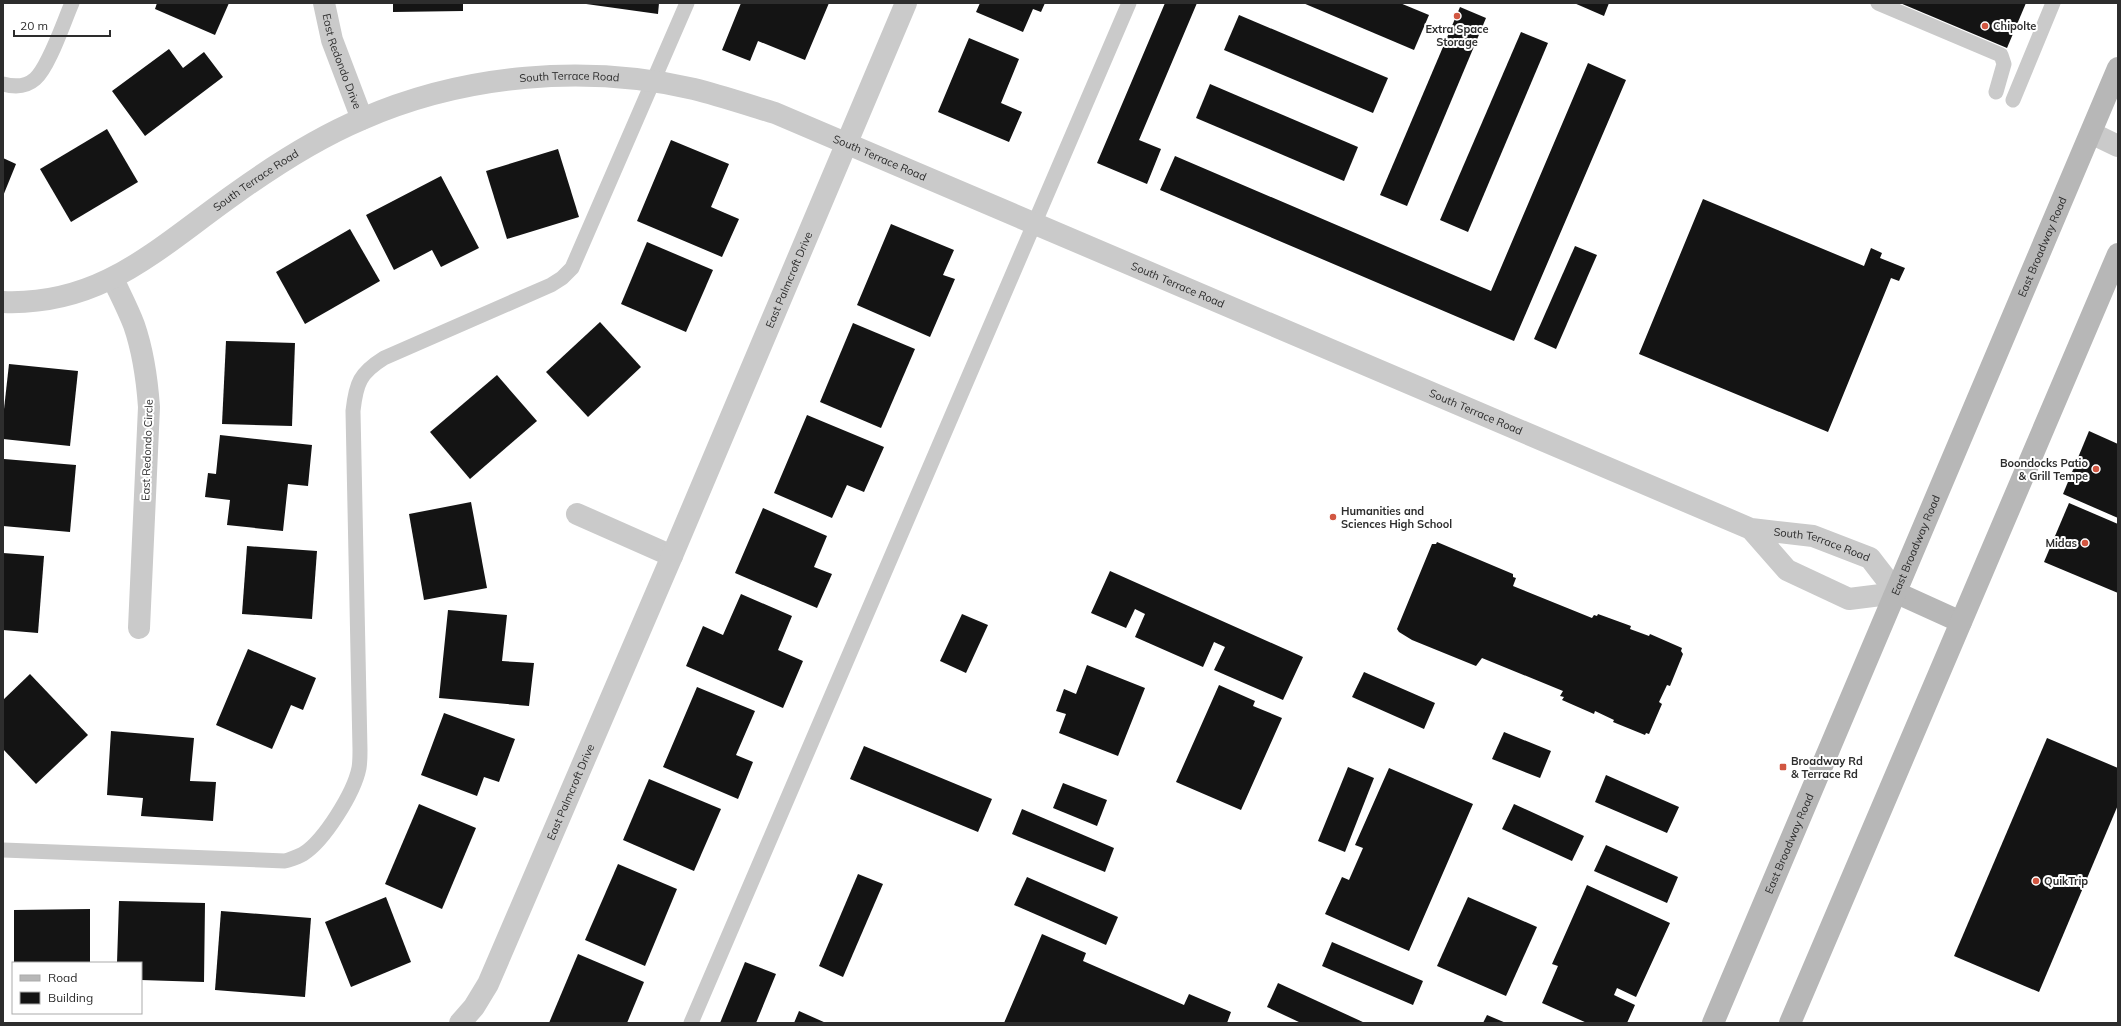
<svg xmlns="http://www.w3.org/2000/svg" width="2121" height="1026" viewBox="0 0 2121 1026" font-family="Mulish,sans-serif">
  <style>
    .building { fill: #141414 }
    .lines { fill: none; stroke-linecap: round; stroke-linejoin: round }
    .service { stroke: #cacaca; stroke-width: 15 }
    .minor { stroke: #cacaca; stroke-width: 22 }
    .secondary { stroke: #b7b7b7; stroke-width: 22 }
    .poi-dot { fill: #d15641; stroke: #fff; stroke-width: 1.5 }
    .labels { text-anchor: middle; stroke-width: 4; stroke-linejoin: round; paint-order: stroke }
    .poi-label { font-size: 11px; font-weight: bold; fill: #2d2d2d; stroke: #fff; text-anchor: start }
    .street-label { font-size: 11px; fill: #2d2d2d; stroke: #fff }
  </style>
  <rect width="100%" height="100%" fill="#fff"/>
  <g class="building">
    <path d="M157,3H229L215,35L155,9Z"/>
    <path d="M393,3H463V11L393,12Z"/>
    <path d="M579,3H659L658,14Z"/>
    <path d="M741,3H829L805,60L758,41L750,61L722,50Z"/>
    <path d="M980,3H1045L1041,12L1033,9L1023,32L976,12Z"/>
    <path d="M1165,3H1197L1139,140L1161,149L1147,184L1097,163Z"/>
    <path d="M1303,3H1400L1429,15L1414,50Z"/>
    <path d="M1574,3H1609L1604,16Z"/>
    <path d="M1900,3H2026L2007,48Z"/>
    <path d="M1460,7L1486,18L1407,206L1380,195Z"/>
    <path d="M1239,15L1388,78L1373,113L1224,50Z"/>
    <path d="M1521,32L1548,43L1468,232L1440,220Z"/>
    <path d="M969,38L1019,59L1001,103L1022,112L1009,142L938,112Z"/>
    <path d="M169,49L183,68L204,52L223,77L145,136L112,91Z"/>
    <path d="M1588,63L1626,80L1514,341L1160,190L1175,156L1491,291Z"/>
    <path d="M1210,84L1358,147L1344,181L1196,118Z"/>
    <path d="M107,129L138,182L71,222L40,169Z"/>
    <path d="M671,140L729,164L711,207L739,219L722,257L637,221Z"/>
    <path d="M558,149L579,217L507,239L486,171Z"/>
    <path d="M3,158L16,164L3,196Z"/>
    <path d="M441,176L479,248L441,267L432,250L394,270L366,215Z"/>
    <path d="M1703,199L1864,266L1871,248L1882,253L1880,258L1905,268L1899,281L1891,278L1828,432L1639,354Z"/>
    <path d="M891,224L954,250L943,275L955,279L930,337L857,305Z"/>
    <path d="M350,229L380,281L305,324L276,272Z"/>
    <path d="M647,242L713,270L686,332L621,304Z"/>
    <path d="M1575,246L1597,255L1556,349L1534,339Z"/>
    <path d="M600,322L641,367L588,417L546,372Z"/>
    <path d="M853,323L915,349L881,428L820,402Z"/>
    <path d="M226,341L295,343L292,426L222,424Z"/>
    <path d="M9,364L78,371L70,446L3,439V418Z"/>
    <path d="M497,375L537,421L470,479L430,432Z"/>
    <path d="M807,415L884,447L864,492L847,485L832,518L774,493Z"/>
    <path d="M2089,431L2118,444V518L2063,494Z"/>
    <path d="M220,435L312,445L308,486L288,484L283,531L227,525L230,500L205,497L208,473L216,474Z"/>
    <path d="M4,459L76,465L70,532L3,526Z"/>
    <path d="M471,502L487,588L424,600L409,514Z"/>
    <path d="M2069,503L2118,524V593L2044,562Z"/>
    <path d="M763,508L827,536L814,567L832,574L817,608L735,573Z"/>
    <path d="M1437,542L1513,574V577L1516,578L1513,586L1592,618L1594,615L1597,616L1598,614L1631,626L1630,629L1649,636L1650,634L1682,648L1681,651L1683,654L1670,686L1667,685L1659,702L1662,704L1649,734L1646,733L1645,735L1613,722L1614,720L1595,711L1594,714L1562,700L1564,697L1560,696L1563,691L1482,658L1476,666L1412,640L1399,632L1397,629L1432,544H1436Z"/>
    <path d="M247,546L317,551L312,619L242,614Z"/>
    <path d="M3,553L44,556L38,633L3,630Z"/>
    <path d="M1110,571L1303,657L1283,700L1214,670L1225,647L1214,642L1203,667L1135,637L1145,614L1135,609L1126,628L1091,613Z"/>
    <path d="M741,594L792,616L778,650L803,661L783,708L686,666L703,626L723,635Z"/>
    <path d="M448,610L507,615L502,661L534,663L529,706L439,698Z"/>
    <path d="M962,614L988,625L966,673L940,661Z"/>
    <path d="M248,649L316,678L303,710L291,705L272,749L216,725Z"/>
    <path d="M1087,665L1145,688L1118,756L1059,733L1066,714L1056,711L1064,689L1076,694Z"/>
    <path d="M1364,672L1435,703L1424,729L1352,697Z"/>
    <path d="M30,674L88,735L36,784L3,749V700Z"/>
    <path d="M1219,685L1255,701L1253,706L1282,718L1241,810L1176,782Z"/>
    <path d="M697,687L755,711L736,755L753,762L738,799L663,767Z"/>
    <path d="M444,713L515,739L499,782L484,777L477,796L421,775Z"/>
    <path d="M111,731L194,738L190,781L216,782L213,821L141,816L143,798L107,795Z"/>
    <path d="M1504,732L1551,751L1540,778L1492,759Z"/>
    <path d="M2047,738L2118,768V805L2039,992L1954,956Z"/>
    <path d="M864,746L992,799L978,832L850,779Z"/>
    <path d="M1348,767L1374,778L1345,852L1318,841Z"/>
    <path d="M1389,768L1473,804L1409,951L1325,914L1342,877L1349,880L1363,848L1355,845Z"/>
    <path d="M1606,775L1679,807L1667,833L1595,802Z"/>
    <path d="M649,779L721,809L694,871L623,840Z"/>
    <path d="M1063,783L1107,800L1097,826L1053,808Z"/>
    <path d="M419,804L476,828L442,909L385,884Z"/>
    <path d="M1514,804L1584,836L1572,861L1502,829Z"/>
    <path d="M1022,809L1114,848L1105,872L1012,834Z"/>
    <path d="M1606,845L1678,877L1667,903L1594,871Z"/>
    <path d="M618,864L677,889L645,966L585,940Z"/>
    <path d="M858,874L883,884L843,977L819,966Z"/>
    <path d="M1027,877L1118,917L1106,945L1014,905Z"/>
    <path d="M1587,885L1670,923L1636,997L1617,988L1614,995L1635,1005L1627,1023H1587L1542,1003L1558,966L1552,964Z"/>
    <path d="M386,897L411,962L351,987L325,922Z"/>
    <path d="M1468,897L1537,927L1506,996L1437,966Z"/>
    <path d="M119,901L205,903L204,982L141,980V963H117Z"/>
    <path d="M90,909V963H14V910Z"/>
    <path d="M221,911L311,918L305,997L215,990Z"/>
    <path d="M1042,934L1086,953L1083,961L1184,1005L1189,994L1231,1012L1227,1023H1004Z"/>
    <path d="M1332,942L1423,981L1413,1005L1322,966Z"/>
    <path d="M578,954L644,982L627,1023H549Z"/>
    <path d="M745,962L776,974L756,1023H720Z"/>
    <path d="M1278,983L1365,1023H1301L1267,1007Z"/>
    <path d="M799,1011L826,1023H794Z"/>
    <path d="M1487,1015L1506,1023H1483Z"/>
  </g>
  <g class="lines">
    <g class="service">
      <path d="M1878,3L2001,55L2004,64L1996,92"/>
      <path d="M3,84C14,87 26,87 35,79C49,67 64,21 72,3"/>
      <path d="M2013,100L2053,3"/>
      <path d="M3,850L285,861C291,859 298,857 303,854C324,841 354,793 359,768C360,762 360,756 360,750L353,411C356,383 360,373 384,358L551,285L562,278L572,268L687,3"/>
      <path d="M691,1023L1129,3"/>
    </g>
    <g class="minor">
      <path id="s1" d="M324,3L332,40L362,119"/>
      <path d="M2091,133L2118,146"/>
      <path d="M113,279C120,294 128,309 134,325C143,351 147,379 149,407L139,628"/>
      <path id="s2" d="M3,302C103,306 159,247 236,193C275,165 317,138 362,119C465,74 586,64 694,89C722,96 748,105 775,113L1751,529L1813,536L1870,558L1897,593L1849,599L1787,570L1751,529"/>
      <path d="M577,514L672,556"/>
      <path id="s3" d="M460,1023L474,1007L488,984L672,556L906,3"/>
    </g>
    <g class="secondary">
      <path d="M1897,593L1961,622"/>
      <path id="s4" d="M1713,1023L2118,68"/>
      <path d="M1790,1023L2118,254"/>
    </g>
  </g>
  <g class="poi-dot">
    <circle cx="1457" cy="16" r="4"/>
    <circle cx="1985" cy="26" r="4"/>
    <circle cx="2096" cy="469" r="4"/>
    <circle cx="1333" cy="517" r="4"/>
    <circle cx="2085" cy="543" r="4"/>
    <rect x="1779" y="763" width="8" height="8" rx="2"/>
    <circle cx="2036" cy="881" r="4"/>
  </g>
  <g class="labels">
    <g class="poi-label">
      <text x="1993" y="30">Chipolte</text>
      <text x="1457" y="33" text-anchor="middle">Extra Space<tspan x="1457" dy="13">Storage</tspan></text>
      <text x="2088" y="467" text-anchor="end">Boondocks Patio<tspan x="2088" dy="13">&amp; Grill Tempe</tspan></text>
      <text x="1341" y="515">Humanities and<tspan x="1341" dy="13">Sciences High School</tspan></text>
      <text x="2077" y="547" text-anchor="end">Midas</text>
      <text x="1791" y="765">Broadway Rd<tspan x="1791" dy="13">&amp; Terrace Rd</tspan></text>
      <text x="2044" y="885">QuikTrip</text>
    </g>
    <g class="street-label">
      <text dy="4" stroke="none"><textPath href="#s1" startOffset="61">East Redondo Drive</textPath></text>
      <text dy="4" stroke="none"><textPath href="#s2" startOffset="623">South Terrace Road</textPath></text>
      <text dy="4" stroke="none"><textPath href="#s2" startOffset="947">South Terrace Road</textPath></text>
      <text dy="4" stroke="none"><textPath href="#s2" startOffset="287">South Terrace Road</textPath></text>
      <text dy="4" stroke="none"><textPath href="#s4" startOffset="843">East Broadway Road</textPath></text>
      <text dy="4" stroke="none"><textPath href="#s3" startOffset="814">East Palmcroft Drive</textPath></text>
      <text dy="4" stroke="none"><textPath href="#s2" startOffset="1271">South Terrace Road</textPath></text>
      <text dy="4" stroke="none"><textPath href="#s2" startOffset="1595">South Terrace Road</textPath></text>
      <text transform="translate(147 450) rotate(-88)" y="4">East Redondo Circle</text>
      <text dy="4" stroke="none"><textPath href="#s2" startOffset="1967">South Terrace Road</textPath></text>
      <text dy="4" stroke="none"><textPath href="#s4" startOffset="519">East Broadway Road</textPath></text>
      <text dy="4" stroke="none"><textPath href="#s3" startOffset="257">East Palmcroft Drive</textPath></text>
      <text dy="4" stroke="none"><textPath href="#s4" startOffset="195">East Broadway Road</textPath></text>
    </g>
  </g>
  <rect width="2121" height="1026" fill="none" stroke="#2d2d2d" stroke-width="8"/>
  <rect x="12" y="962" width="130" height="52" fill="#ffffff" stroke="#ababab"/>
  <rect x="20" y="975" width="20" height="6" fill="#b7b7b7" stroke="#ababab"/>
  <text x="48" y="982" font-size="12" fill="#2d2d2d">Road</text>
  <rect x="20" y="992" width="20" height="12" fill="#141414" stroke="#ababab"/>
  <text x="48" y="1002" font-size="12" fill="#2d2d2d">Building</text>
  <path d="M14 30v6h96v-6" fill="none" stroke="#2d2d2d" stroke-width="2"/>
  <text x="20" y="30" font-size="12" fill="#2d2d2d" stroke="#ffffff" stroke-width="3" paint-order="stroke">20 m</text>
</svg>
